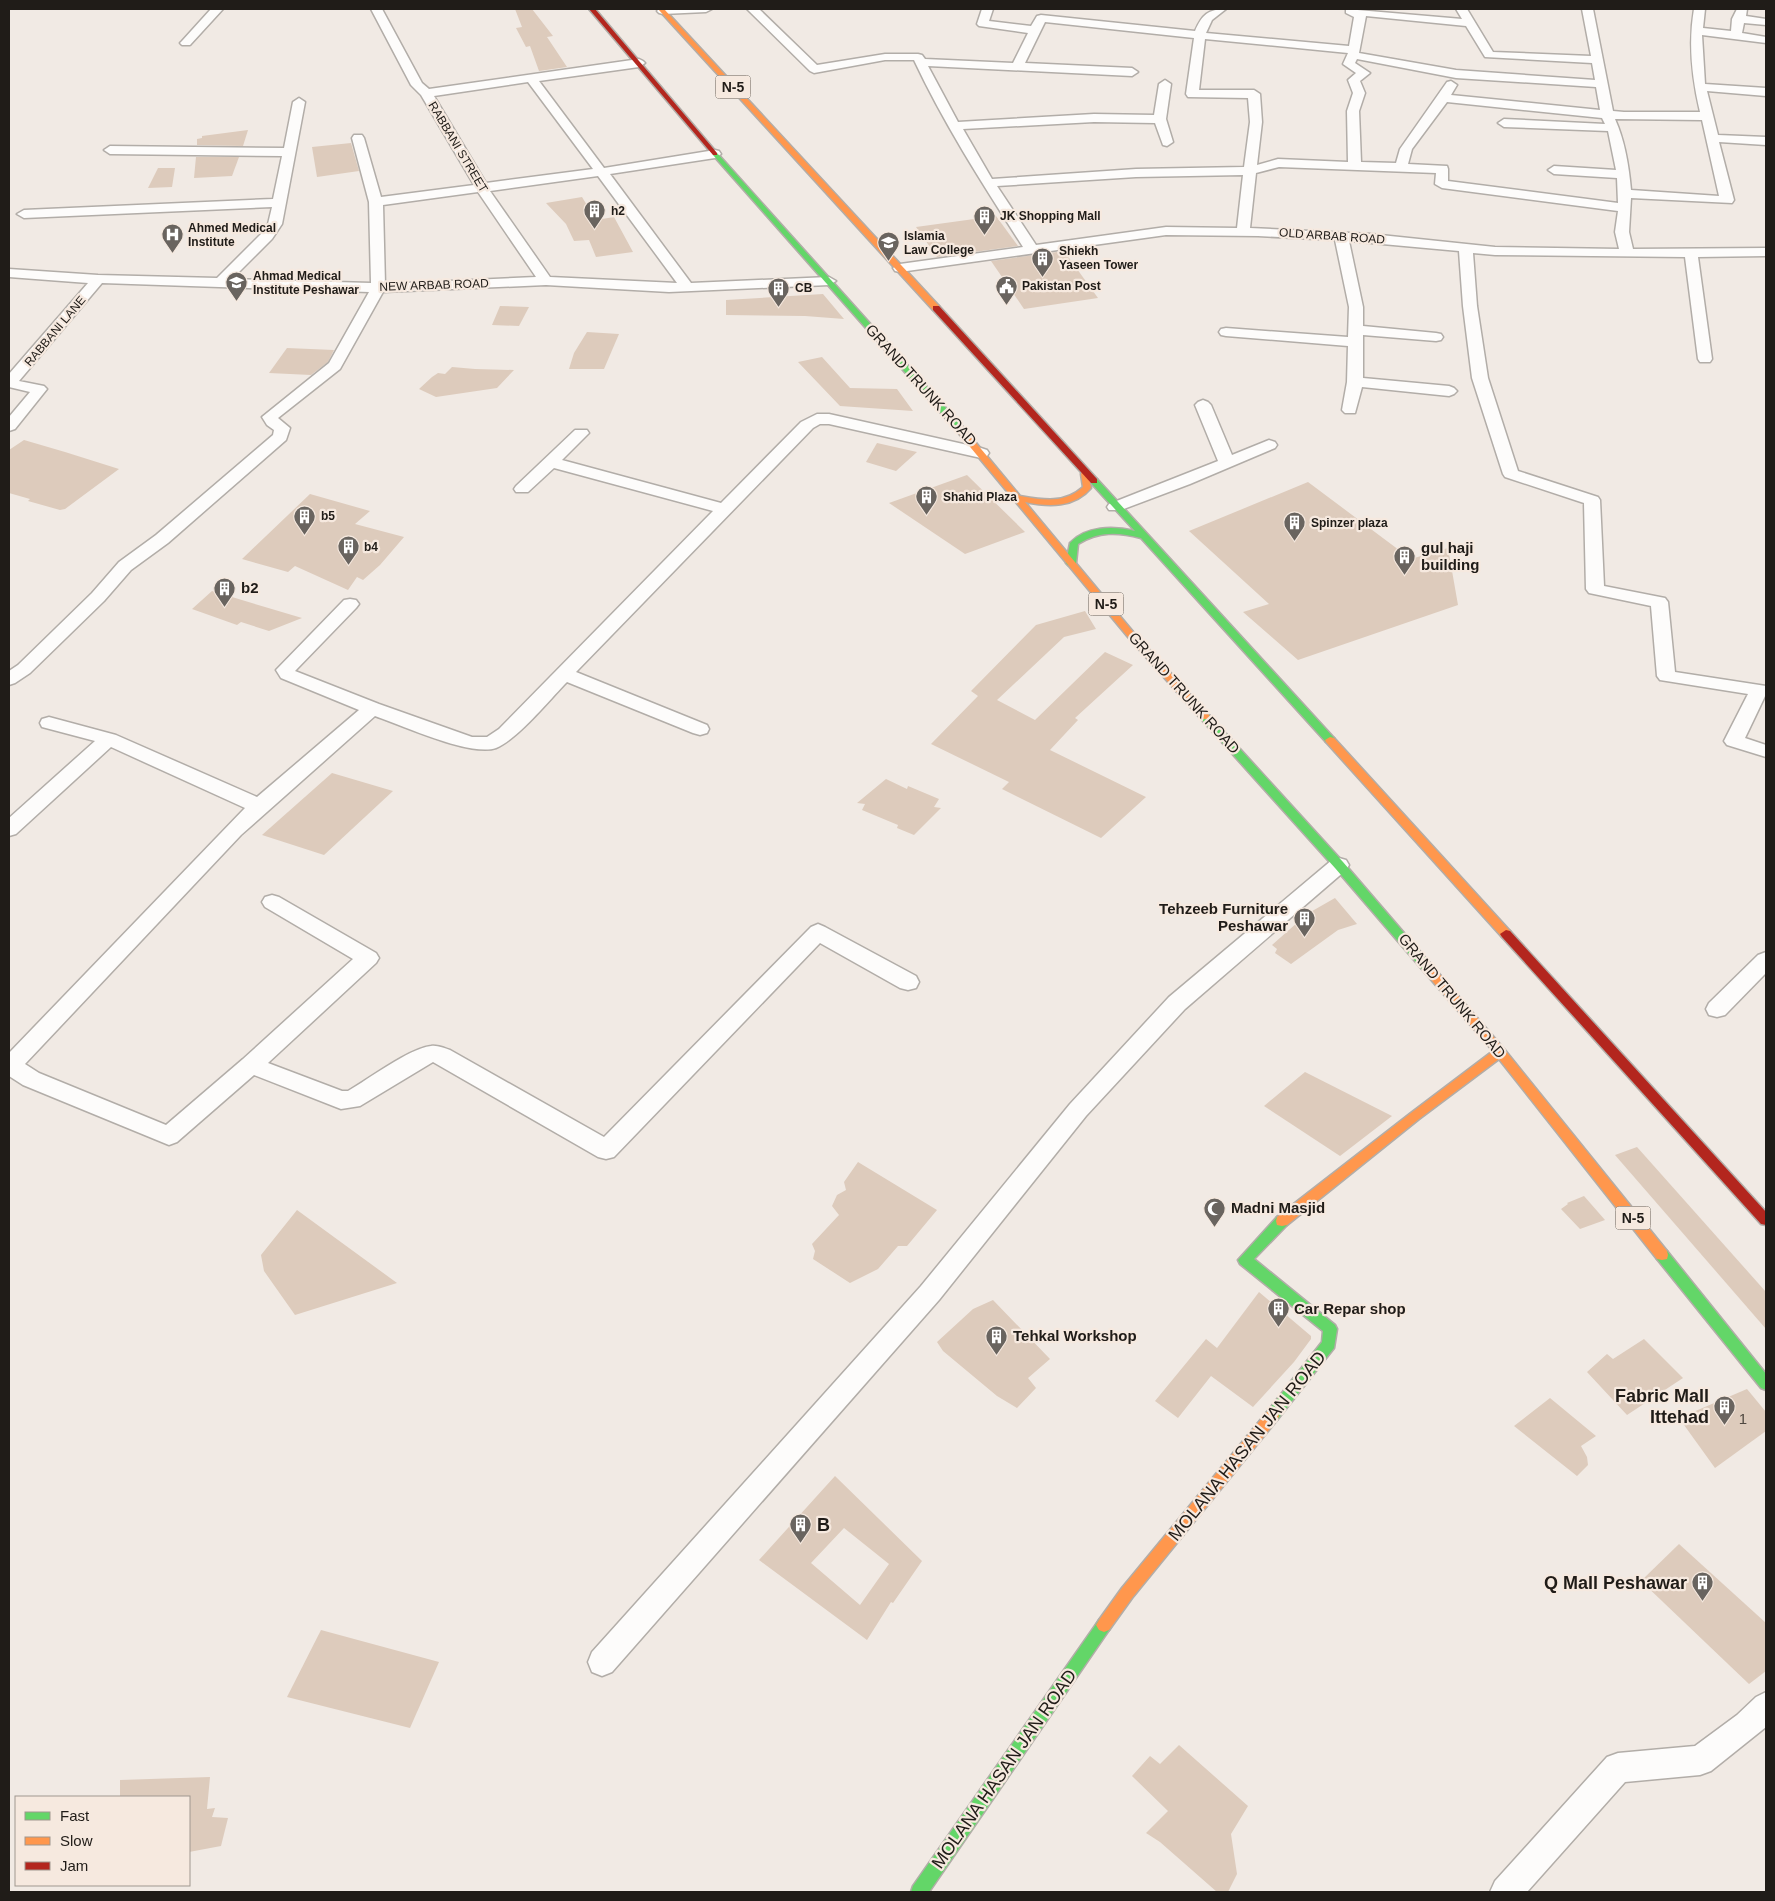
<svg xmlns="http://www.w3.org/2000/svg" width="1775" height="1901" viewBox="0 0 1775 1901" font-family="Arial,sans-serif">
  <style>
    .building { fill: #ddcbbc; fill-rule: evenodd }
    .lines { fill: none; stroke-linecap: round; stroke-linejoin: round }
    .street-casing { stroke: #b2ada8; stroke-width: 3 }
    .fast-casing { stroke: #b2ada8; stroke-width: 3 }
    .slow-casing { stroke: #b2ada8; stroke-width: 3 }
    .jam-casing { stroke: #b2ada8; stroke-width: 3 }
    .street { fill: #fdfcfb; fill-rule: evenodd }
    .fast { fill: #63d668; fill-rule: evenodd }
    .slow { fill: #ff974d; fill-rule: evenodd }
    .jam { fill: #b3261e; fill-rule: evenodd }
    .labels { text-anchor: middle; stroke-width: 4.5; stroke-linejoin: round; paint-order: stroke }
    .far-street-label { font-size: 12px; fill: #201c18; stroke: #f6e9df }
    .far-poi-label { font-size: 12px; font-weight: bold; fill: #201c18; stroke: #f6e9df; text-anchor: start }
    .shield { fill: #f6e9df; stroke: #605a54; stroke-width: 1 }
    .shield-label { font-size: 14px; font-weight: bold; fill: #201c18 }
    .street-label { font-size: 15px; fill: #201c18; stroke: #f6e9df }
    .poi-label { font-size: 15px; font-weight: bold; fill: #201c18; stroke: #f6e9df; text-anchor: start }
    .near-number-label { font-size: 15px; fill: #4f4841 }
    .near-poi-label { font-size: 18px; font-weight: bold; fill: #201c18; stroke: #f6e9df; text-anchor: end }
    .near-street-label { font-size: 18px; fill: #201c18; stroke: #f6e9df }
  </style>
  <rect width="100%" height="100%" fill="#f1eae4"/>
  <g class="building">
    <path d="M515,9H532L553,36L547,37L567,67L539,71L530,46L526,47L516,28L522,27Z"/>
    <path d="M248,130L243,146L197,145V139L202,138V136Z"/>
    <path d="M351,143L359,171L317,177L312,147Z"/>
    <path d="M196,157H239L232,176L194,178Z"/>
    <path d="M158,168H175L172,187L148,188Z"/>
    <path d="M582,197L596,220L614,217L633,252L596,257L589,240L574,241L566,224L546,203Z"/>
    <path d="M996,216L1018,246L937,257L916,227Z"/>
    <path d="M1064,251L1098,298L1024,309L991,261Z"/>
    <path d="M823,294L844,319L805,316L726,315V300Z"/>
    <path d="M500,306L529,307L519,326L492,325Z"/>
    <path d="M587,332L619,334L604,369H569L574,353Z"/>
    <path d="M287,348L334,350L328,362L311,375L269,373Z"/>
    <path d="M822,357L850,388L897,389L913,411L840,406L798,362Z"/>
    <path d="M452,367L475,369L514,370L497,388L436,397L419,389L432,377L438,373L445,374Z"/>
    <path d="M24,440L65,452L119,469L65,509L60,510L28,501L30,499L9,493V450Z"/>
    <path d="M877,443L917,452L896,471L866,462Z"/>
    <path d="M967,475L1025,532L965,554L889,503Z"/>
    <path d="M1308,482L1411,559L1448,548L1458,605L1298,660L1243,612L1269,604L1189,531Z"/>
    <path d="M310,494L370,511L355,524L404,537L380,565L363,580L357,577L348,590L295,566L288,572L242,559Z"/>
    <path d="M212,591L265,607L302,618L269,631L241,622L237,625L192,609Z"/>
    <path d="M1085,611L1096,629L1064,637L997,700L1035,720L1105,652L1133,665L1075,718L1078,720L1050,750L1146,797L1101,838L1002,789L1009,782L931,744L978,696L971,691L1036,625Z"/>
    <path d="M332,773L393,791L324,855L262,835Z"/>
    <path d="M886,779L907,789L908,786L939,799L934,807L941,808L914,835L897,828L898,825L862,810L865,804L857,803Z"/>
    <path d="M1335,898L1357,924L1338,930L1291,964L1275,953L1277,949L1272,945L1307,914Z"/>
    <path d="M1305,1072L1392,1116L1340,1156L1264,1106Z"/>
    <path d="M1637,1147L1766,1292V1329L1615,1155Z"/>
    <path d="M858,1162L937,1210L907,1246H898L878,1269L850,1283L813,1259L815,1251L812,1244L839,1215L832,1206L837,1195L846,1190L844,1182Z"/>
    <path d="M1584,1196L1605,1220L1580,1229L1561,1209L1568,1204L1567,1203Z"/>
    <path d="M297,1210L349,1248L397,1283L295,1315L264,1271L261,1255Z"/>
    <path d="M1259,1292L1311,1336V1339L1294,1362L1253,1407L1211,1376L1178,1418L1155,1401L1206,1339L1217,1348Z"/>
    <path d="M993,1300L1050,1359L1028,1378L1036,1388L1017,1408L997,1396L943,1351L937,1342L973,1309Z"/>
    <path d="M1644,1339L1683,1378L1627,1415L1587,1372L1607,1354L1613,1359Z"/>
    <path d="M1747,1389L1766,1412V1431L1715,1468L1679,1418Z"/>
    <path d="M1550,1398L1596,1436L1581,1446L1587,1457L1588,1465L1577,1476L1514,1426Z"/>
    <path d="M835,1476L922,1561L893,1603L891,1602L867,1640L759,1560ZM844,1528L889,1564L860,1605L811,1563Z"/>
    <path d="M1679,1544L1766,1623V1671L1749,1684L1641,1581Z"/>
    <path d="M321,1630L439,1662L410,1728L287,1697Z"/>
    <path d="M1179,1745L1248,1806L1231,1834L1237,1874L1228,1892H1217L1160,1842L1146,1833L1168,1811L1132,1776L1150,1756L1160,1764Z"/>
    <path d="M210,1777L207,1809L215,1808L212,1817L228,1818L221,1846L189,1852V1797H120V1780Z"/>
  </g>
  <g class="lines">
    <defs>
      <g id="street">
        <path d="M211,9H223L190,45H182L180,43L182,41Z"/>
        <path d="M371,9H382L422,83L429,89L639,59L643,61L645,63L639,67L539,81L604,168L715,150L719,151L721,154L715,158L610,174L691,283L829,277L836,281L829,285L669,292L546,285L383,292L340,369L278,418L290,428L286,440L168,543L131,570L104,601L30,673L15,683L9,685V671L18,665L92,593L119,562L156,535L273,435L274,430L267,425L262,417L329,363L369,292L102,283L19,381L44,386L47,389L15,429L9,431V417L30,392L9,387V374L88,283L9,277V269L98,275L217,278L262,233L268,224L272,207L24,218L17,214L24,210L273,199L282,156L110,154L104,150L110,146L284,148L293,102L299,98L305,102L282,224L272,239L232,279L371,283L369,202L352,138L354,135H362L364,138L381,197L474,185L421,95L411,85ZM528,82L593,169L486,183L434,96ZM598,176L677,283L550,277L490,191ZM478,192L536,277L385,284L383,205Z"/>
        <path d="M659,9H712L706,12L663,14L659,13L657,11Z"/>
        <path d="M747,9H759L817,65L885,54H918L922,55L925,59L1013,63L1028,33L979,26L977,24L982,9H993L989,21L1031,26L1037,16L1041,15L1195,31C1202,15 1208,9 1226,9L1212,20L1206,33L1349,46L1354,17L1346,13V9L1462,19L1456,9H1467L1493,52L1591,56L1582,9H1593L1613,111L1624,112H1700C1692,78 1688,44 1694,9H1705L1703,28L1731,31L1732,19L1737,9H1747L1746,16L1766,19V25L1744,23L1742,33L1766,37V43L1702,35L1705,84L1766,88V96L1707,91L1718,135L1766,137V145L1719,142L1734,200L1732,203L1631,198L1629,232L1633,249L1766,248V256L1698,257L1712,359L1710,362H1700L1698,359L1685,257L1495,255L1473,253L1477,306L1488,378L1518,471L1598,497L1600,500L1604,586L1665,598L1668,602L1675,672L1766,686V694L1745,738L1766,745V757L1727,745L1724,741L1748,694L1660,680L1657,676L1651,606L1589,593L1586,589L1584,503L1505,477L1503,474L1472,378L1463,306L1459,251L1349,241L1363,307V326L1436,333L1441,334L1443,337L1441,340L1436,341L1363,335V378L1449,386L1454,388L1457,391L1454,394L1449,396L1362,387L1355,413H1345L1342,410L1347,382L1348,346L1226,336L1221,335L1219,332L1221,329L1226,328L1348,337L1349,307L1335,240L1258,236L1166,235L900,272L895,271L893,268L900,264L1023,247C984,186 945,126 914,60H885L814,73L810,71ZM1366,16L1466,26L1485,57L1592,63L1595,80L1456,70L1359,53ZM1045,22L1194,38L1186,94L1188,97L1248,98L1250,122L1244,167L1136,169L992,179L963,129L1094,122L1155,123L1163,145L1167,146L1173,142L1166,119L1171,84L1165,80L1159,84L1154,115L1094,114L958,122L928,66L1132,76L1138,72L1132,68L1025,63ZM1205,39L1348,53L1343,64L1356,73L1348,80L1353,93L1347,111L1348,162L1278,159L1257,165L1262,122L1260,94L1254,90H1199ZM1357,59L1456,78L1596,87L1600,110L1451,95L1457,85L1451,81L1447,82L1400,149L1396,163L1361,162L1359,111L1365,93L1360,81L1370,73L1355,63ZM1447,102L1602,118L1605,124L1504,119L1498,123L1504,127L1608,131L1616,170L1554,166L1548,170L1554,174L1617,178L1618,203L1448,181V169L1447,166L1408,164L1412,149ZM1615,119L1702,120L1719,196L1631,190C1629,167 1625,141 1615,119ZM1279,167L1436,173L1435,184L1442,188L1618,211L1615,232L1619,249L1495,247L1371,234L1250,228L1256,173ZM1243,175L1237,228L1166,227L1036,245L997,186L1136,177Z"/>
        <path d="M1203,400L1208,402L1211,405L1232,455L1269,440L1275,442L1277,445L1275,448L1190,484L1121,510H1109L1107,507L1109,504L1218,461L1195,405L1198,402Z"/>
        <path d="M817,414H829L981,448L987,450L989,453L987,456L981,458L829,424H820L813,428L576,672L707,725L709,729L707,733L700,735L693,733L567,682C550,699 518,739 496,748C471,757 401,725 375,716L241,835L25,1064L39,1073L166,1125L243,1059L353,959L265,907L262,902L265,897L272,895L279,897L376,953L379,958L376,963L268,1063L342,1091H348C369,1079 408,1049 431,1046C437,1045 444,1048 450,1050L604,1137L811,927L818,924L825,927L916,976L919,982L916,988L908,990L900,988L820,943L614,1157L606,1159L598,1157L433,1062L360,1106L341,1109L254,1075L177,1142L169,1145L23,1085L9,1076V1053L245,808L111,747L16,834L9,836V818L95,741L42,727L40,723L42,719L49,717L116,735L257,797L359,710L281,678L276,670L344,600L350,599L356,600L359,604L356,608L295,671L379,704L472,737H487L499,729L713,511L554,468L528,492H516L514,489L516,486L575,430H587L589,433L562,460L721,503L801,422Z"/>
        <path d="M1339,858L1346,860L1349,865L1346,870L1185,1009L1086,1116L939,1300L612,1672L602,1676L592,1672L588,1662L592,1652L921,1286L1070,1104L1169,997L1332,860Z"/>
        <path d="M1766,952V973L1725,1015L1717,1017L1709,1015L1706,1009L1709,1003L1758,955Z"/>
        <path d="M1766,1692V1727L1711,1771L1700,1775L1625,1782L1527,1892H1490L1495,1881L1607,1757L1618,1753L1695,1746L1737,1715L1756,1697Z"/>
      </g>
      <g id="fast">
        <path d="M713,153H717L962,426V430H956L713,155Z"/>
        <path d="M1094,478L1097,479L1334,738L1335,740L1334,742H1326L1141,538C1118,532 1099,531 1078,544L1076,563L1071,566L1068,565L1066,563L1070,543C1086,526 1113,526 1135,531L1091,483V479Z"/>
        <path d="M1205,714L1209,715L1343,862L1435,969L1437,972L1435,975H1427L1335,868L1201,719L1200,717L1201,715Z"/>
        <path d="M1282,1216L1287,1217L1288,1221L1287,1225L1254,1259L1335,1325L1337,1329L1334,1348L1277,1420L1272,1422L1267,1420L1265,1416L1267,1412L1322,1342L1323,1331L1240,1264L1238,1260L1277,1217Z"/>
        <path d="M1662,1250L1667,1251L1766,1374V1390L1761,1388L1657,1259L1656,1255L1657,1251Z"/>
        <path d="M1104,1618L1109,1620L1112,1625L1109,1630L929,1892H911L913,1886L1099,1620Z"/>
      </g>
      <g id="slow">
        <path d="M658,9H664L939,306V310H933Z"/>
        <path d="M956,426H962L1020,496C1043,500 1064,504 1083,487L1081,474L1082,472H1088L1091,488C1074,508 1049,507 1025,502L1134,633L1209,715L1210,717L1209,719H1201L1128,637L956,430Z"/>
        <path d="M1330,737L1334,738L1510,931L1512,934L1510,937H1502L1326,742L1325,740Z"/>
        <path d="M1431,968L1435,969L1504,1049L1667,1251L1668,1255L1667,1259L1662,1260L1657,1259L1499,1059L1419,1119L1287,1225L1282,1226L1277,1225L1276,1221L1277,1217L1411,1113L1493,1051L1427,975L1425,972Z"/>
        <path d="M1272,1410L1277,1412L1279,1416L1277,1420L1132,1598L1109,1630L1104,1632L1099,1630L1096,1625L1099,1620L1122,1588L1267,1412Z"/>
      </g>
      <g id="jam">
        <path d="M589,9H595L717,153V155H713Z"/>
        <path d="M933,306H939L1097,479V483H1091L933,310Z"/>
        <path d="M1506,930L1510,931L1766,1212V1225L1761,1224L1502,937L1500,934Z"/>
      </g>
    </defs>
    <use href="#street" class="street-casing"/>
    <use href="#fast" class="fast-casing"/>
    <use href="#slow" class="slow-casing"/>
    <use href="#jam" class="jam-casing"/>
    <use href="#street" class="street"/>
    <use href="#fast" class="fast"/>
    <use href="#slow" class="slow"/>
    <use href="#jam" class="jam"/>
  </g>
  <defs>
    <symbol id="building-pin" viewBox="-11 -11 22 30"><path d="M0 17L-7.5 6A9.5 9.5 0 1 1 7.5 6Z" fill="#69645f" stroke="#f6e9df"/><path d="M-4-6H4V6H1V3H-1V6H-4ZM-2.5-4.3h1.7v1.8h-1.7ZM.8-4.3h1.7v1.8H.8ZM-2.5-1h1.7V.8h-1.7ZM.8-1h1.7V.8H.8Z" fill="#fff"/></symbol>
    <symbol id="hospital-pin" viewBox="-11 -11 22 30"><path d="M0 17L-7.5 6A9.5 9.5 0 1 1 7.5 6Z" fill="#69645f" stroke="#f6e9df"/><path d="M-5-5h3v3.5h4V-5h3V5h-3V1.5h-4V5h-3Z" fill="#fff"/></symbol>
    <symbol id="university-pin" viewBox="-11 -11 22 30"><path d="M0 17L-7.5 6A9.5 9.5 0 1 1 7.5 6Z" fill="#69645f" stroke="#f6e9df"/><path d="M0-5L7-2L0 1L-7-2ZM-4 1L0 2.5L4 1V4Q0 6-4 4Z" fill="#fff"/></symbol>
    <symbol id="civic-pin" viewBox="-11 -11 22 30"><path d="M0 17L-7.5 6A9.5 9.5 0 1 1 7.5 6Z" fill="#69645f" stroke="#f6e9df"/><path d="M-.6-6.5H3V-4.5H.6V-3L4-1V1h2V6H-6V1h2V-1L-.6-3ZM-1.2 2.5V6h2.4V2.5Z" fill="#fff"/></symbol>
    <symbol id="mosque-pin" viewBox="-11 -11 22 30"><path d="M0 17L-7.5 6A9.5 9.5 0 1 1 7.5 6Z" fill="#69645f" stroke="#f6e9df"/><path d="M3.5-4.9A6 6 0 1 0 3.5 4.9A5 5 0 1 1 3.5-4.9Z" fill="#fff"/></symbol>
  </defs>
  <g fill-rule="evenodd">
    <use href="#building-pin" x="582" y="198" width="25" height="34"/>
    <use href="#building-pin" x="972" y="204" width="25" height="34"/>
    <use href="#hospital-pin" x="160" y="222" width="25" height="34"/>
    <use href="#university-pin" x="876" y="230" width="25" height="34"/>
    <use href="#building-pin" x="1030" y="246" width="25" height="34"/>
    <use href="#university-pin" x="224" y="270" width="25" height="34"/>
    <use href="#civic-pin" x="994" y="274" width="25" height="34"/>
    <use href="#building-pin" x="766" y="276" width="25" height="34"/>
    <use href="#building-pin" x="914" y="484" width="25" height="34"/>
    <use href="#building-pin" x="292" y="504" width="25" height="34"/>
    <use href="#building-pin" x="1282" y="510" width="25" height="34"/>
    <use href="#building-pin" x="336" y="534" width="25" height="34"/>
    <use href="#building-pin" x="1392" y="544" width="25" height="34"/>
    <use href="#building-pin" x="212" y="576" width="25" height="34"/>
    <use href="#building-pin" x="1292" y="906" width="25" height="34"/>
    <use href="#mosque-pin" x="1202" y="1196" width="25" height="34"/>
    <use href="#building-pin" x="1266" y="1296" width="25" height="34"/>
    <use href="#building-pin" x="984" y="1324" width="25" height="34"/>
    <use href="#building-pin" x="1712" y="1394" width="25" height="34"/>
    <use href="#building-pin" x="788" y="1512" width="25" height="34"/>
    <use href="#building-pin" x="1690" y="1570" width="25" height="34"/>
  </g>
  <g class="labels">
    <g class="far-street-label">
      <text transform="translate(458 147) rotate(59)" y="4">RABBANI STREET</text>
      <text transform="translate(1332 236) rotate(4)" y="4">OLD ARBAB ROAD</text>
      <text transform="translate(434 285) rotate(-2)" y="4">NEW ARBAB ROAD</text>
      <text transform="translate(55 331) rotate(-50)" y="4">RABBANI LANE</text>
    </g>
    <g class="far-poi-label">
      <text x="611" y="215">h2</text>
      <text x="1000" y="220">JK Shopping Mall</text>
      <text x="188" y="232">Ahmed Medical<tspan x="188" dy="14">Institute</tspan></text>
      <text x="904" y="240">Islamia<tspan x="904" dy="14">Law College</tspan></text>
      <text x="1059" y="255">Shiekh<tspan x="1059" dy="14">Yaseen Tower</tspan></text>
      <text x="253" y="280">Ahmad Medical<tspan x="253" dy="14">Institute Peshawar</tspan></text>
      <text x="1022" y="290">Pakistan Post</text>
      <text x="795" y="292">CB</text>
      <text x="943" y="501">Shahid Plaza</text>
      <text x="321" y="520">b5</text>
      <text x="1311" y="527">Spinzer plaza</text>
      <text x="364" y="551">b4</text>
    </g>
    <g class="shield">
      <rect x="715.5" y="75.5" width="35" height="23" rx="4"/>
      <rect x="1088.5" y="592.5" width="35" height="23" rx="4"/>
      <rect x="1615.5" y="1206.5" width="35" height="23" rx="4"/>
    </g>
    <g class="shield-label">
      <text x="733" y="92">N-5</text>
      <text x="1106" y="609">N-5</text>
      <text x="1633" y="1223">N-5</text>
    </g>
    <g class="street-label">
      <text transform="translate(921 385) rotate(48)" y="5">GRAND TRUNK ROAD</text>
      <text transform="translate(1184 693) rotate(48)" y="5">GRAND TRUNK ROAD</text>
      <text transform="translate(1452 996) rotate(50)" y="5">GRAND TRUNK ROAD</text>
    </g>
    <g class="poi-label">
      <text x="1421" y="553">gul haji<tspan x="1421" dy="17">building</tspan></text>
      <text x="241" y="593">b2</text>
      <text x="1288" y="914" text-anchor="end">Tehzeeb Furniture<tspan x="1288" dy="17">Peshawar</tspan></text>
      <text x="1231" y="1213">Madni Masjid</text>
      <text x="1294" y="1314">Car Repar shop</text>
      <text x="1013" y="1341">Tehkal Workshop</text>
    </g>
    <g class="near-number-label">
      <text x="1743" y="1424">1</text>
    </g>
    <g class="near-poi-label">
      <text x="1709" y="1402">Fabric Mall<tspan x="1709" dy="21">Ittehad</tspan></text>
      <text x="817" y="1531" text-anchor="start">B</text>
      <text x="1687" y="1589">Q Mall Peshawar</text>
    </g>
    <g class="near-street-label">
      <text transform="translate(1247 1446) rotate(-51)" y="6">MOLANA HASAN JAN ROAD</text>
      <text transform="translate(1004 1769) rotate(-55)" y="6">MOLANA HASAN JAN ROAD</text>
    </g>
  </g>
  <rect width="1775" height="1901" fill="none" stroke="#201c18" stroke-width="20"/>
  <rect x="15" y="1796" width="175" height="90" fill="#f6e9df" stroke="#a0978f"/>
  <rect x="25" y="1812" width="25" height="8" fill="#63d668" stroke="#a0978f"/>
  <text x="60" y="1821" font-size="15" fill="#201c18">Fast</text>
  <rect x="25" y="1837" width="25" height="8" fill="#ff974d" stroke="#a0978f"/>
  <text x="60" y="1846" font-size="15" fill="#201c18">Slow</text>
  <rect x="25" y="1862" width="25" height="8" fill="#b3261e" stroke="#a0978f"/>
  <text x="60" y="1871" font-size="15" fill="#201c18">Jam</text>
</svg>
